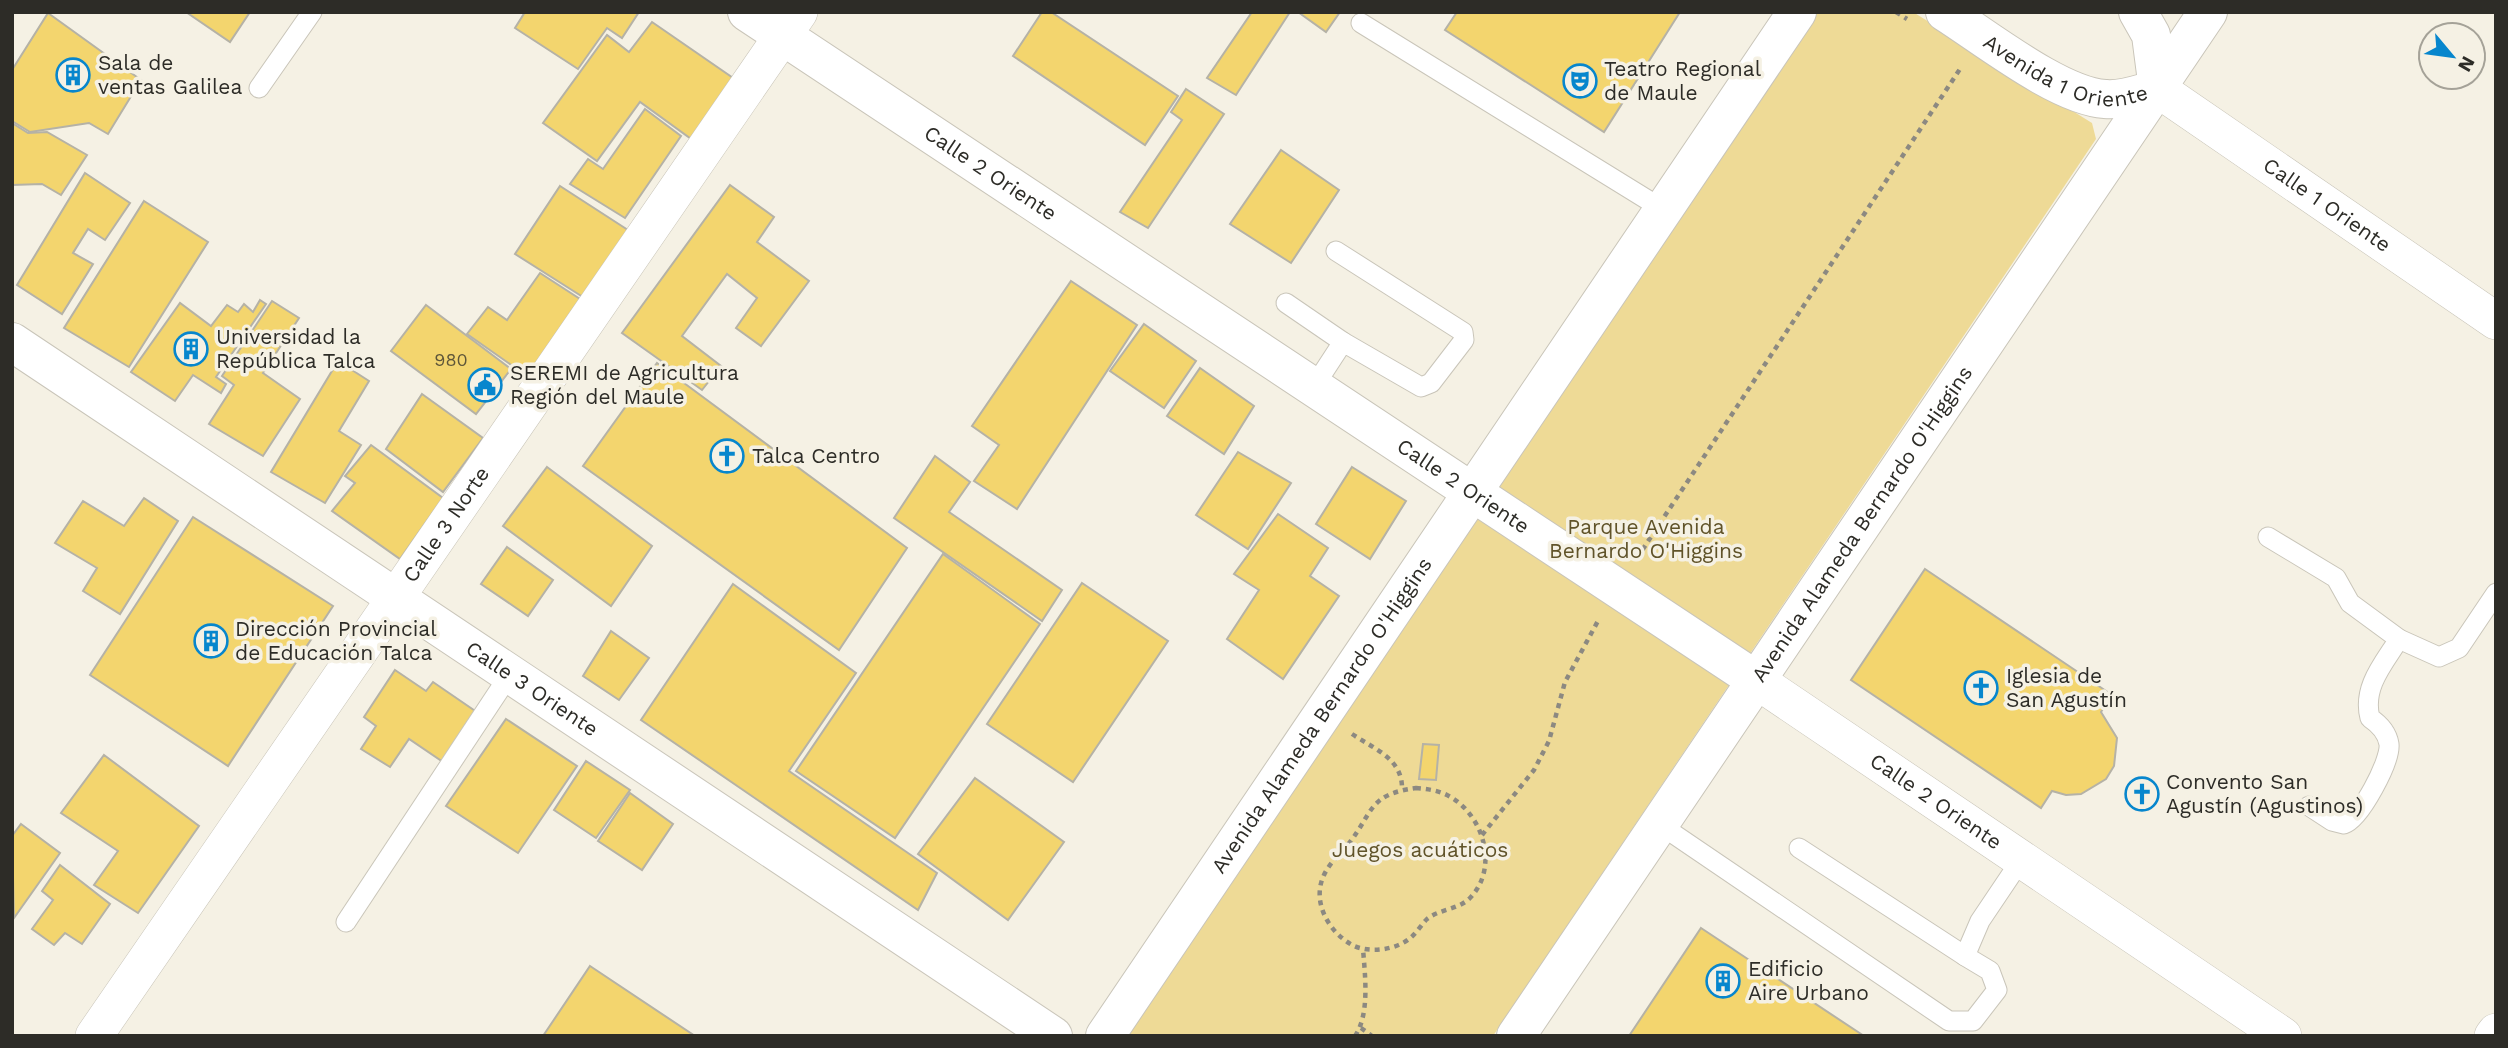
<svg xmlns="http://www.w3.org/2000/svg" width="2508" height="1048" viewBox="0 0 2508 1048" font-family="'Work Sans',sans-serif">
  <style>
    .green { fill: #eeda96 }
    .building { fill: #f3d56e; stroke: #b5b2a6; stroke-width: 2 }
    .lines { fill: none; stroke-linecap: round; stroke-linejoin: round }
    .service-casing { stroke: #c9c5b9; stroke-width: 21 }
    .minor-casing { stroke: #c9c5b9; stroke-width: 38 }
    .tertiary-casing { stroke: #c9c5b9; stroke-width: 40 }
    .secondary-casing { stroke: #c9c5b9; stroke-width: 40 }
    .primary-casing { stroke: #c9c5b9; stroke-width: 40 }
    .path { stroke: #8c8981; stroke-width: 4.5; stroke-dasharray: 5 5; stroke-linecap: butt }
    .service { stroke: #fff; stroke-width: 19 }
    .minor { stroke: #fff; stroke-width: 37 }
    .tertiary { stroke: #fff; stroke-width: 38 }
    .secondary { stroke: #fff; stroke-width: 38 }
    .primary { stroke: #fff; stroke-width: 38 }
    .labels { text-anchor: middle; stroke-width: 7; stroke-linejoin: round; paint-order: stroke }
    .number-label { font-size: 18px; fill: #5e5639 }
    .street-label { font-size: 21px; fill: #2d2c27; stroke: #f5f1e4 }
    .poi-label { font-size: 21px; fill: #2d2c27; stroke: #f5f1e4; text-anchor: start }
    .park-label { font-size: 21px; fill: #605329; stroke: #f5f1e4 }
  </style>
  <rect width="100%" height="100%" fill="#f5f1e4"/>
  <path class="green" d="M1818,12H1913L2092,123L2096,139L1493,1036H1128Z"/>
  <g class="building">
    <path d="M186,12H250L230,42Z"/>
    <path d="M525,12H639L622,38L607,28L578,69L515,28Z"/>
    <path d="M1042,12H1051L1178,96L1145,145L1013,56Z"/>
    <path d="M1252,12H1290L1236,95L1207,78Z"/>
    <path d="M1298,12H1340L1326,32Z"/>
    <path d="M1457,12H1680L1604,132L1445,30Z"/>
    <path d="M48,13L141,80L108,134L89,123L30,132L12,121V70Z"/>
    <path d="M652,22L736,80L694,141L640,102L597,161L543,123L607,35L629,52Z"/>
    <path d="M1186,89L1224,114L1148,228L1120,212L1182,120L1171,112Z"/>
    <path d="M645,109L681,136L625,218L570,184L588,159L603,169Z"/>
    <path d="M12,123L28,133L47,132L87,155L61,195L42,184L12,185Z"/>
    <path d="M1281,150L1339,190L1291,263L1230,224Z"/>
    <path d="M85,173L130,203L105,240L88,229L73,253L93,264L62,314L17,285Z"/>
    <path d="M730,185L774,217L757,242L809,281L761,346L736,328L757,298L727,274L682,336L721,366L702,390L622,333Z"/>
    <path d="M560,186L631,232L586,299L515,254Z"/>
    <path d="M144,201L208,242L129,367L64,328Z"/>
    <path d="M540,273L580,299L527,376L467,334L488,307L507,320Z"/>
    <path d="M1071,281L1137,325L1017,509L974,481L999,445L972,426Z"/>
    <path d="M260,300L266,304L216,377L226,384L221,393L193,375L175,401L131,372L180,303L211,326L227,305L238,312L244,304L253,312Z"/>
    <path d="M272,301L299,318L263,373L300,399L263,456L209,424L234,385L222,376Z"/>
    <path d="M426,305L511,369L476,414L391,351Z"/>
    <path d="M1144,324L1196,361L1164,408L1110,371Z"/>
    <path d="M338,361L369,381L339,431L361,445L325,503L271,472Z"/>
    <path d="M657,363L907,548L839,650L583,466Z"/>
    <path d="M1200,368L1254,406L1224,454L1167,416Z"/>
    <path d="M422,394L483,438L443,492L386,449Z"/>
    <path d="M371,445L443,498L400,559L332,511L355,483L345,476Z"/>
    <path d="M1238,452L1291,483L1248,549L1196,515Z"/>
    <path d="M935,456L970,482L949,512L1062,590L1042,621L894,518Z"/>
    <path d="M547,467L652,546L611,606L503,526Z"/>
    <path d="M1352,467L1406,501L1370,559L1316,524Z"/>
    <path d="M144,498L178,521L120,614L83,591L97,568L55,543L83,501L124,526Z"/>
    <path d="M1278,514L1328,548L1310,576L1339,596L1283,679L1227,639L1259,590L1234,574Z"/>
    <path d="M193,517L333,606L228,766L90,675Z"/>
    <path d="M507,547L553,580L528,616L481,584Z"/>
    <path d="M943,554L1040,624L895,838L796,771Z"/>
    <path d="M1925,569L2112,695L2101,712L2117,738L2114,766L2106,779L2081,794L2066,795L2052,791L2041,808L1851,680Z"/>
    <path d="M1082,583L1168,641L1073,782L987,724Z"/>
    <path d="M733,584L856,673L789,771L937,873L918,910L641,720Z"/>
    <path d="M611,631L649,658L619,700L583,676Z"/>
    <path d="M395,670L426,691L433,682L481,715L446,764L409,739L390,767L361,749L376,726L364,717Z"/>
    <path d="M506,719L577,766L518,853L446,806Z"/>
    <path d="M1423,744L1439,745L1436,780L1419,779Z"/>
    <path d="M104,755L199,826L138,913L94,885L118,851L61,813Z"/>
    <path d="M586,761L630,790L596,838L554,810Z"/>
    <path d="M975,778L1064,842L1008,920L918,854Z"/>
    <path d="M630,793L673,824L642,870L598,841Z"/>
    <path d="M21,824L60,853L14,918L12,836Z"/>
    <path d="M60,865L110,904L82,944L65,933L54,945L32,929L53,900L42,891Z"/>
    <path d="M1701,928L1864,1036H1629Z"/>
    <path d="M590,966L695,1036H543Z"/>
  </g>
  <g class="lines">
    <defs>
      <g id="service">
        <path d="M1361,23L1664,210"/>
        <path d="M259,88L312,12"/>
        <path d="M1286,303L1343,342"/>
        <path d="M1313,388L1343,342L1421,387L1431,383L1464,340L1463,332L1336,251"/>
        <path d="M2268,537L2336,578L2350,603L2399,639L2439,657L2459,648L2496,593"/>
        <path d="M2309,806L2332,821L2344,824C2360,819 2391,761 2389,744C2387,732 2379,724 2370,718C2362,687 2384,663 2399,639"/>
        <path d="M1659,824L1949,1021H1973L1997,990L1990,971L1965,956L1980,921L2021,860"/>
        <path d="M1799,848L1965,956"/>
        <path d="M346,922L510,674"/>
      </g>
      <g id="minor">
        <path id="s1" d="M2158,89L2496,321"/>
        <path id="s2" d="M1756,680L2283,1036"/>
        <path id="s3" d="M94,1036L799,12"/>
        <path d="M2493,1036L2496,1032"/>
      </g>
      <g id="tertiary">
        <path id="s4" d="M747,12L1756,680"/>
        <path id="s5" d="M12,342L1053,1036"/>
      </g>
      <g id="secondary">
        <path id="s6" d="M1945,12C1986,38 2059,96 2105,99C2123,101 2141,93 2158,89L2151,35L2138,12"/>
      </g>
      <g id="primary">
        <path id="s7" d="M1105,1036L1797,12"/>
        <path id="s8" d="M1516,1036L2208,12"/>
      </g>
    </defs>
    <use href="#service" class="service-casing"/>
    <use href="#minor" class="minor-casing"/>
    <use href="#tertiary" class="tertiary-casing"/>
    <use href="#secondary" class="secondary-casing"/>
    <use href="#primary" class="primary-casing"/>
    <g class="path">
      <path d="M1896,12L1907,19"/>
      <path d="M1637,558L1960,69"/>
      <path d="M1352,734C1376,750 1403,759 1402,790"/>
      <path d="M1416,788C1426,789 1437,790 1447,795C1483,813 1500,867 1470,898C1458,910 1439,909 1427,919C1421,925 1416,934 1409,939C1395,950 1370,953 1354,946C1329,933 1311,902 1324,875C1330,862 1341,853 1350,842C1373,812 1369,794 1416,788Z"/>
      <path d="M1482,835L1534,770L1549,741L1565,682L1599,619"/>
      <path d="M1361,1028L1372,1036"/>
      <path d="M1355,1036C1370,1014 1365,975 1363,949"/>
    </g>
    <use href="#service" class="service"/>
    <use href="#minor" class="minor"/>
    <use href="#tertiary" class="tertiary"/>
    <use href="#secondary" class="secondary"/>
    <use href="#primary" class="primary"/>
  </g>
  <defs>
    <symbol id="building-ring" viewBox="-11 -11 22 22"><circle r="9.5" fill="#f5f1e4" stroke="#0786cd" stroke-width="1.5"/><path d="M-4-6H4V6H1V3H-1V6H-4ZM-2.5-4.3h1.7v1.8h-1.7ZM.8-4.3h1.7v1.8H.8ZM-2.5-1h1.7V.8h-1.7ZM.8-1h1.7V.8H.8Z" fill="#0786cd"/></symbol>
    <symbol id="theatre-ring" viewBox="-11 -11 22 22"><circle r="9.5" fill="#f5f1e4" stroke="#0786cd" stroke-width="1.5"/><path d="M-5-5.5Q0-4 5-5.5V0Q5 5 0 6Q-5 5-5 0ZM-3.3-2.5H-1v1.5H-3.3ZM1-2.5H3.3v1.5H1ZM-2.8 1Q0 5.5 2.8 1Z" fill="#0786cd"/></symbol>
    <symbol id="civic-ring" viewBox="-11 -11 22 22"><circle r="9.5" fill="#f5f1e4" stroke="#0786cd" stroke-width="1.5"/><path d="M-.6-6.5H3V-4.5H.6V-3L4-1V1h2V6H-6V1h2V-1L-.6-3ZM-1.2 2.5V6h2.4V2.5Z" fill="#0786cd"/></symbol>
    <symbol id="church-ring" viewBox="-11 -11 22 22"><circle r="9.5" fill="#f5f1e4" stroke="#0786cd" stroke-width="1.5"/><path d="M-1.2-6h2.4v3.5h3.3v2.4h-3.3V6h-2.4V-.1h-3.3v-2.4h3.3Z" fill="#0786cd"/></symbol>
  </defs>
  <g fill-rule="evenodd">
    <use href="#building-ring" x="54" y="56" width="38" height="38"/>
    <use href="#theatre-ring" x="1561" y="62" width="38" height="38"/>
    <use href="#building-ring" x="172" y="330" width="38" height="38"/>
    <use href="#civic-ring" x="466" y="366" width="38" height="38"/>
    <use href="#church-ring" x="708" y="437" width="38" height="38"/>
    <use href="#building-ring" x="192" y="622" width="38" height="38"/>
    <use href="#church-ring" x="1962" y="669" width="38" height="38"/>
    <use href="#church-ring" x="2123" y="775" width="38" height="38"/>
    <use href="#building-ring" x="1704" y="962" width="38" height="38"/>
  </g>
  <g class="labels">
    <g class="number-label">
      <text x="451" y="366">980</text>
    </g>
    <g class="street-label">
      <text dy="7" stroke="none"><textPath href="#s6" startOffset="138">Avenida 1 Oriente</textPath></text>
      <text dy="7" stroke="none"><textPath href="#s4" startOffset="292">Calle 2 Oriente</textPath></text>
      <text dy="7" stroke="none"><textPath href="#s1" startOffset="205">Calle 1 Oriente</textPath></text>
      <text dy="7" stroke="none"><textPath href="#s4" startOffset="859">Calle 2 Oriente</textPath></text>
      <text dy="7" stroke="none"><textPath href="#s3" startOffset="621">Calle 3 Norte</textPath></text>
      <text dy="7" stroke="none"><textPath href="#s8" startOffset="618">Avenida Alameda Bernardo O'Higgins</textPath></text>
      <text dy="7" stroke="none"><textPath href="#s5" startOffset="625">Calle 3 Oriente</textPath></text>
      <text dy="7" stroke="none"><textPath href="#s7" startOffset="387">Avenida Alameda Bernardo O'Higgins</textPath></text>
      <text dy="7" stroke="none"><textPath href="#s2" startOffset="217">Calle 2 Oriente</textPath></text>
    </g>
    <g class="poi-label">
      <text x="98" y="70">Sala de<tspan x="98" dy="24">ventas Galilea</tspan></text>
      <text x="1604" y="76">Teatro Regional<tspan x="1604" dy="24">de Maule</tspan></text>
      <text x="216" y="344">Universidad la<tspan x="216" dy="24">República Talca</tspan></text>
      <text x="510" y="380">SEREMI de Agricultura<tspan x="510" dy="24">Región del Maule</tspan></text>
      <text x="752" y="463">Talca Centro</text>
      <text x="235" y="636">Dirección Provincial<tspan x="235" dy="24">de Educación Talca</tspan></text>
      <text x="2006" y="683">Iglesia de<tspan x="2006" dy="24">San Agustín</tspan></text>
      <text x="2166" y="789">Convento San<tspan x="2166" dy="24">Agustín (Agustinos)</tspan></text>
      <text x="1748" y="976">Edificio<tspan x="1748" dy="24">Aire Urbano</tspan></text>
    </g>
    <g class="park-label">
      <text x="1646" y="534">Parque Avenida<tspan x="1646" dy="24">Bernardo O'Higgins</tspan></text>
      <text x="1420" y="857">Juegos acuáticos</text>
    </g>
  </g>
  <rect width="2508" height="1048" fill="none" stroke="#2d2c27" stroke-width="28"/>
  <g transform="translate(2452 56) rotate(119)"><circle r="33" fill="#f5f1e4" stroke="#a5a298" stroke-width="2"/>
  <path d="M0-5L12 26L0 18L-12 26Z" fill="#0786cd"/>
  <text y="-10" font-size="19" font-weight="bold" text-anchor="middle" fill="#2d2c27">N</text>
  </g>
</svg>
